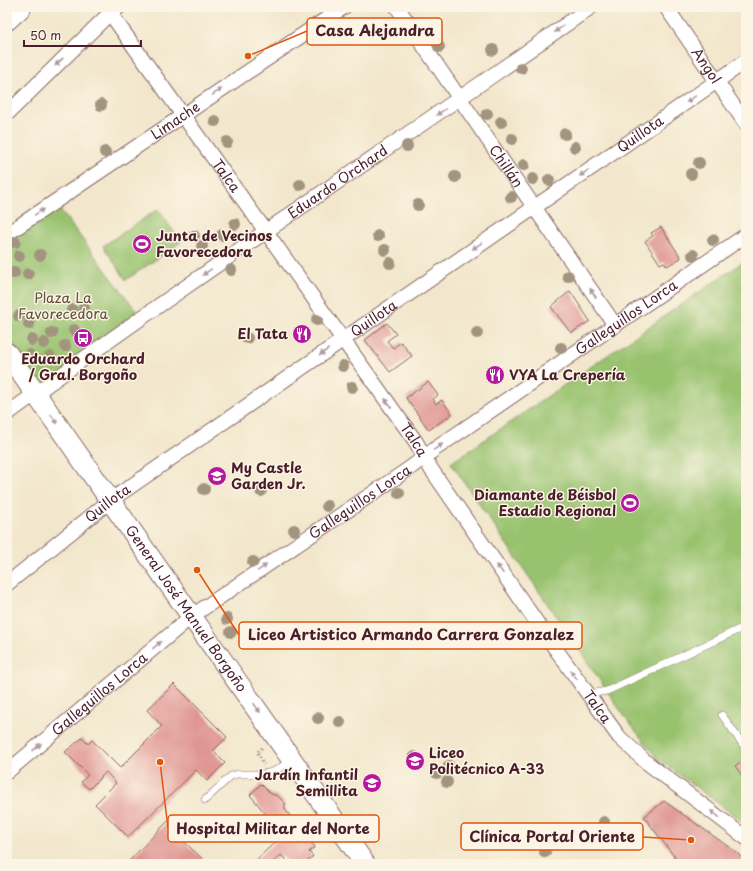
<svg xmlns="http://www.w3.org/2000/svg" width="753" height="871" viewBox="0 0 753 871" font-family="'Playpen Sans',sans-serif">
  <style>
    .green { fill: #98c26e; stroke: #71704c }
    .building { fill: #e09794 }
    .lines { fill: none; stroke-linecap: round; stroke-linejoin: round }
    .lane-casing { stroke: #856563; stroke-width: 8 }
    .street-casing { stroke: #856563; stroke-width: 16 }
    .secondary-casing { stroke: #856563; stroke-width: 22 }
    .primary-casing { stroke: #856563; stroke-width: 24 }
    .path { stroke: #856563; stroke-width: 2.5; stroke-dasharray: 1 3; stroke-linecap: butt }
    .lane { stroke: #fff; stroke-width: 7 }
    .street { stroke: #fff; stroke-width: 14 }
    .secondary { stroke: #fff; stroke-width: 20 }
    .primary { stroke: #fff; stroke-width: 22 }
    .tree { fill: #a2947e }
    .oneway { fill: #ae9aa0 }
    .labels { text-anchor: middle; stroke-width: 3; stroke-linejoin: round; paint-order: stroke }
    .street-label { font-size: 14px; fill: #4a1f2b; stroke: #fcf5e5 }
    .poi-label { font-size: 14px; font-weight: bold; fill: #4a1f2b; stroke: #fcf5e5; text-anchor: start }
    .park-label { font-size: 14px; fill: #61503f; stroke: #fcf5e5 }
    .leader { fill: none; stroke: #e0560e; stroke-width: 1.5 }
    .callout-dot { fill: #e0560e; stroke: #fcf5e5; stroke-width: 1.5 }
    .callout { fill: #fcf5e5; stroke: #e0560e; stroke-width: 1.5 }
    .callout-label { font-size: 15px; text-anchor: middle; font-weight: bold; fill: #4a1f2b }
  </style>
  <rect width="100%" height="100%" fill="#fcf5e5"/>
  <filter id="ink" filterUnits="userSpaceOnUse"><feTurbulence type="fractalNoise" baseFrequency=".025" numOctaves="2"/><feDisplacementMap in="SourceGraphic" scale="8" xChannelSelector="R" yChannelSelector="G"/><feConvolveMatrix kernelMatrix="1 2 1 2 8 2 1 2 1" color-interpolation-filters="sRGB"/></filter>
  <filter id="wash" filterUnits="userSpaceOnUse"><feTurbulence type="fractalNoise" baseFrequency=".012" numOctaves="4" result="noise"/><feDisplacementMap in="SourceGraphic" scale="16" xChannelSelector="R" yChannelSelector="G"/><feGaussianBlur stdDeviation="0.9" result="paint"/><feColorMatrix in="noise" values="0 0 0 0 0 0 0 0 0 0 0 0 0 0 0 0 0 1.4 0 .05"/><feComposite in="paint" operator="in"/></filter>
  <g filter="url(#wash)">
    <rect width="100%" height="100%" fill="#f2e7cc"/>
    <g class="green">
      <path d="M54,202L142,318L36,393L7,353V234Z"/>
      <path d="M158,209L181,242L126,280L103,246Z"/>
      <path d="M746,260V824L658,759L627,720L451,463Z"/>
    </g>
    <g id="blocks">
      <g class="building">
        <path d="M661,227L681,258L667,266L664,262L660,264L645,241L653,236L651,233Z"/>
        <path d="M570,291L590,321L571,333L551,307Z"/>
        <path d="M387,323L396,334L387,341L393,348L401,342L412,356L390,372L365,340Z"/>
        <path d="M428,382L438,395L433,399L436,404L442,400L452,414L429,430L406,398Z"/>
        <path d="M174,684L227,737L213,751L225,763L207,781L196,770L128,837L95,804L116,783L106,772L89,789L81,782L88,775L65,752L82,738L88,744L92,740L120,768L162,726L147,710Z"/>
        <path d="M740,762L744,768L746,767V774L743,777L735,766Z"/>
        <path d="M261,784L271,794L278,796L285,803V809L293,820L280,831L250,795Z"/>
        <path d="M664,801L736,852L746,862V864H680L644,817Z"/>
        <path d="M169,820L181,833L178,836L208,864H126Z"/>
        <path d="M294,824L315,847L309,852L313,856L305,864L300,861L296,864H290L281,855L271,864H252Z"/>
      </g>
    </g>
  </g>
  <g filter="url(#ink)">
    <use href="#blocks" fill-opacity="0" stroke="#856563" stroke-width="1"/>
    <g class="lines">
      <defs>
        <g id="lane">
          <path d="M588,694L607,691L746,626"/>
          <path d="M722,715L746,749"/>
          <path d="M205,800L231,776L238,774H263L273,772L291,761"/>
        </g>
        <g id="street">
          <path id="s1" d="M397,7L615,325"/>
          <path id="s2" d="M666,7L746,124"/>
          <path id="s3" d="M110,13L416,442L431,469L542,630L619,737L646,762L746,838"/>
          <path d="M7,114L110,13L119,7"/>
          <path id="s4" d="M7,234L344,7"/>
          <path id="s5" d="M7,414C199,274 397,143 591,7"/>
          <path id="s6" d="M7,584L111,500L746,61"/>
          <path id="s7" d="M7,772L192,616L410,468L435,449L746,235"/>
        </g>
        <g id="secondary">
          <path id="s8" d="M7,353L365,864"/>
        </g>
        <path id="primary" d="M7,19L20,7"/>
      </defs>
      <use href="#lane" class="lane-casing"/>
      <use href="#street" class="street-casing"/>
      <use href="#secondary" class="secondary-casing"/>
      <use href="#primary" class="primary-casing"/>
      <path class="path" d="M262,748L257,752L264,764"/>
      <use href="#lane" class="lane"/>
      <use href="#street" class="street"/>
      <use href="#secondary" class="secondary"/>
      <use href="#primary" class="primary"/>
    </g>
    <g class="tree">
      <circle cx="439" cy="47" r="6"/>
      <circle cx="493" cy="50" r="6"/>
      <circle cx="521" cy="68" r="6"/>
      <circle cx="101" cy="105" r="6"/>
      <circle cx="487" cy="114" r="6"/>
      <circle cx="215" cy="121" r="6"/>
      <circle cx="501" cy="122" r="6"/>
      <circle cx="565" cy="134" r="6"/>
      <circle cx="512" cy="139" r="6"/>
      <circle cx="227" cy="142" r="6"/>
      <circle cx="407" cy="146" r="6"/>
      <circle cx="575" cy="147" r="6"/>
      <circle cx="105" cy="152" r="6"/>
      <circle cx="699" cy="163" r="6"/>
      <circle cx="524" cy="165" r="6"/>
      <circle cx="691" cy="174" r="6"/>
      <circle cx="455" cy="177" r="6"/>
      <circle cx="533" cy="179" r="6"/>
      <circle cx="549" cy="180" r="6"/>
      <circle cx="300" cy="185" r="6"/>
      <circle cx="511" cy="197" r="6"/>
      <circle cx="418" cy="205" r="6"/>
      <circle cx="235" cy="224" r="6"/>
      <circle cx="222" cy="235" r="6"/>
      <circle cx="194" cy="236" r="6"/>
      <circle cx="378" cy="236" r="6"/>
      <circle cx="713" cy="240" r="6"/>
      <circle cx="15" cy="242" r="6"/>
      <circle cx="202" cy="246" r="6"/>
      <circle cx="385" cy="250" r="6"/>
      <circle cx="40" cy="255" r="6"/>
      <circle cx="693" cy="255" r="6"/>
      <circle cx="19" cy="256" r="6"/>
      <circle cx="390" cy="263" r="6"/>
      <circle cx="231" cy="270" r="6"/>
      <circle cx="14" cy="273" r="6"/>
      <circle cx="28" cy="274" r="6"/>
      <circle cx="568" cy="276" r="6"/>
      <circle cx="84" cy="308" r="6"/>
      <circle cx="72" cy="310" r="6"/>
      <circle cx="19" cy="316" r="6"/>
      <circle cx="317" cy="320" r="6"/>
      <circle cx="29" cy="324" r="6"/>
      <circle cx="74" cy="330" r="6"/>
      <circle cx="52" cy="333" r="6"/>
      <circle cx="477" cy="333" r="6"/>
      <circle cx="247" cy="338" r="6"/>
      <circle cx="32" cy="340" r="6"/>
      <circle cx="44" cy="343" r="6"/>
      <circle cx="65" cy="346" r="6"/>
      <circle cx="561" cy="348" r="6"/>
      <circle cx="29" cy="355" r="6"/>
      <circle cx="50" cy="357" r="6"/>
      <circle cx="343" cy="366" r="6"/>
      <circle cx="352" cy="387" r="6"/>
      <circle cx="204" cy="489" r="6"/>
      <circle cx="261" cy="491" r="6"/>
      <circle cx="399" cy="493" r="6"/>
      <circle cx="327" cy="506" r="6"/>
      <circle cx="294" cy="530" r="6"/>
      <circle cx="253" cy="562" r="6"/>
      <circle cx="227" cy="619" r="6"/>
      <circle cx="231" cy="632" r="6"/>
      <circle cx="318" cy="718" r="6"/>
      <circle cx="340" cy="722" r="6"/>
      <circle cx="414" cy="757" r="6"/>
      <circle cx="449" cy="766" r="6"/>
      <circle cx="437" cy="773" r="6"/>
      <circle cx="447" cy="782" r="6"/>
      <circle cx="604" cy="822" r="6"/>
      <circle cx="545" cy="852" r="6"/>
    </g>
    <defs><path id="oneway-solid" d="M-6-.8H1V-3.2L6.5 0L1 3.2V.8H-6Z"/></defs>
    <g class="oneway">
      <use href="#oneway-solid" transform="translate(559 29) rotate(145)"/>
      <use href="#oneway-solid" transform="translate(59 62) rotate(136)"/>
      <use href="#oneway-solid" transform="translate(217 92) rotate(-34)"/>
      <use href="#oneway-solid" transform="translate(691 99) rotate(145)"/>
      <use href="#oneway-solid" transform="translate(441 112) rotate(146)"/>
      <use href="#oneway-solid" transform="translate(584 173) rotate(145)"/>
      <use href="#oneway-solid" transform="translate(39 212) rotate(-34)"/>
      <use href="#oneway-solid" transform="translate(477 246) rotate(146)"/>
      <use href="#oneway-solid" transform="translate(207 272) rotate(145)"/>
      <use href="#oneway-solid" transform="translate(593 293) rotate(-124)"/>
      <use href="#oneway-solid" transform="translate(324 352) rotate(145)"/>
      <use href="#oneway-solid" transform="translate(388 403) rotate(-125)"/>
      <use href="#oneway-solid" transform="translate(54 419) rotate(55)"/>
      <use href="#oneway-solid" transform="translate(438 447) rotate(-35)"/>
      <use href="#oneway-solid" transform="translate(262 568) rotate(-34)"/>
      <use href="#oneway-solid" transform="translate(500 569) rotate(-125)"/>
      <use href="#oneway-solid" transform="translate(157 645) rotate(-40)"/>
      <use href="#oneway-solid" transform="translate(574 675) rotate(-126)"/>
      <use href="#oneway-solid" transform="translate(257 708) rotate(55)"/>
      <use href="#oneway-solid" transform="translate(37 747) rotate(-40)"/>
      <use href="#oneway-solid" transform="translate(715 814) rotate(-143)"/>
    </g>
  </g>
  <defs>
    <symbol id="stadium-disc" viewBox="-11 -11 22 22"><circle r="9.5" fill="#b5179e" stroke="#fcf5e5"/><path d="M0-5a6.5 5 0 1 0 0 10a6.5 5 0 1 0 0-10ZM-3.5-1.8h7v3.6h-7Z" fill="#fff"/></symbol>
    <symbol id="restaurant-disc" viewBox="-11 -11 22 22"><circle r="9.5" fill="#b5179e" stroke="#fcf5e5"/><path d="M-5-6h1v4h1v-4h1v4h1v-4h1v5L-1.5 .5V6h-2V.5L-5-1ZM5-6V6H3V1.5H1.5Q1.5-4 5-6Z" fill="#fff"/></symbol>
    <symbol id="bus-disc" viewBox="-11 -11 22 22"><circle r="9.5" fill="#b5179e" stroke="#fcf5e5"/><path d="M-5-6H5V4H4V6H2V4H-2V6H-4V4H-5ZM-3.5-4V0h7V-4ZM-3.5 1.2v1.5H-2V1.2ZM2 1.2v1.5H3.5V1.2Z" fill="#fff"/></symbol>
    <symbol id="school-disc" viewBox="-11 -11 22 22"><circle r="9.5" fill="#b5179e" stroke="#fcf5e5"/><path d="M0-5L7-2L0 1L-7-2ZM-4 1L0 2.5L4 1V4Q0 6-4 4Z" fill="#fff"/></symbol>
  </defs>
  <g fill-rule="evenodd">
    <use href="#stadium-disc" x="131" y="233" width="22" height="22"/>
    <use href="#restaurant-disc" x="291" y="323" width="22" height="22"/>
    <use href="#bus-disc" x="72" y="327" width="22" height="22"/>
    <use href="#restaurant-disc" x="484" y="364" width="22" height="22"/>
    <use href="#school-disc" x="206" y="465" width="22" height="22"/>
    <use href="#stadium-disc" x="619" y="492" width="22" height="22"/>
    <use href="#school-disc" x="404" y="750" width="22" height="22"/>
    <use href="#school-disc" x="361" y="772" width="22" height="22"/>
  </g>
  <g class="labels">
    <g class="street-label">
      <text dy="5" stroke="none"><textPath href="#s2" startOffset="71">Angol</textPath></text>
      <text dy="5" stroke="none"><textPath href="#s4" startOffset="203">Limache</textPath></text>
      <text dy="5" stroke="none"><textPath href="#s6" startOffset="777">Quillota</textPath></text>
      <text dy="5" stroke="none"><textPath href="#s1" startOffset="193">Chillán</textPath></text>
      <text dy="5" stroke="none"><textPath href="#s3" startOffset="200">Talca</textPath></text>
      <text dy="5" stroke="none"><textPath href="#s5" startOffset="404">Eduardo Orchard</textPath></text>
      <text dy="5" stroke="none"><textPath href="#s7" startOffset="769">Galleguillos Lorca</textPath></text>
      <text dy="5" stroke="none"><textPath href="#s6" startOffset="453">Quillota</textPath></text>
      <text dy="5" stroke="none"><textPath href="#s3" startOffset="524">Talca</textPath></text>
      <text dy="5" stroke="none"><textPath href="#s7" startOffset="445">Galleguillos Lorca</textPath></text>
      <text dy="5" stroke="none"><textPath href="#s6" startOffset="129">Quillota</textPath></text>
      <text dy="5" stroke="none"><textPath href="#s8" startOffset="312">General José Manuel Borgoño</textPath></text>
      <text dy="5" stroke="none"><textPath href="#s7" startOffset="121">Galleguillos Lorca</textPath></text>
      <text dy="5" stroke="none"><textPath href="#s3" startOffset="848">Talca</textPath></text>
    </g>
    <g class="poi-label">
      <text x="156" y="241">Junta de Vecinos<tspan x="156" dy="16">Favorecedora</tspan></text>
      <text x="288" y="339" text-anchor="end">El Tata</text>
      <text x="83" y="364" text-anchor="middle">Eduardo Orchard<tspan x="83" dy="16">/ Gral. Borgoño</tspan></text>
      <text x="509" y="380">VYA La Crepería</text>
      <text x="231" y="473">My Castle<tspan x="231" dy="16">Garden Jr.</tspan></text>
      <text x="616" y="500" text-anchor="end">Diamante de Béisbol<tspan x="616" dy="16">Estadio Regional</tspan></text>
      <text x="429" y="758">Liceo<tspan x="429" dy="16">Politécnico A-33</tspan></text>
      <text x="358" y="780" text-anchor="end">Jardín Infantil<tspan x="358" dy="16">Semillita</tspan></text>
    </g>
    <g class="park-label">
      <text x="63" y="303">Plaza La<tspan x="63" dy="16">Favorecedora</tspan></text>
    </g>
  </g>
  <path class="leader" d="M248 56L307 31M197 570L239 635M160 762L168 828M691 840L643 837"/>
  <g class="callout-dot">
    <circle cx="248" cy="56" r="4"/>
    <circle cx="197" cy="570" r="4"/>
    <circle cx="160" cy="762" r="4"/>
    <circle cx="691" cy="840" r="4"/>
  </g>
  <g class="callout">
    <rect x="307" y="18" width="135" height="27" rx="4"/>
    <rect x="239" y="622" width="343" height="27" rx="4"/>
    <rect x="168" y="815" width="211" height="27" rx="4"/>
    <rect x="461" y="823" width="182" height="27" rx="4"/>
  </g>
  <g class="callout-label">
    <text x="375" y="36">Casa Alejandra</text>
    <text x="411" y="640">Liceo Artistico Armando Carrera Gonzalez</text>
    <text x="273" y="834">Hospital Militar del Norte</text>
    <text x="552" y="842">Clínica Portal Oriente</text>
  </g>
  <rect width="753" height="871" fill="none" stroke="#fcf5e5" stroke-width="24"/>
  <path d="M24 40v6h117v-6" fill="none" stroke="#4a1f2b" stroke-width="2"/>
  <text x="30" y="40" font-size="12" fill="#4a1f2b" stroke="#fcf5e5" stroke-width="3" paint-order="stroke">50 m</text>
</svg>
